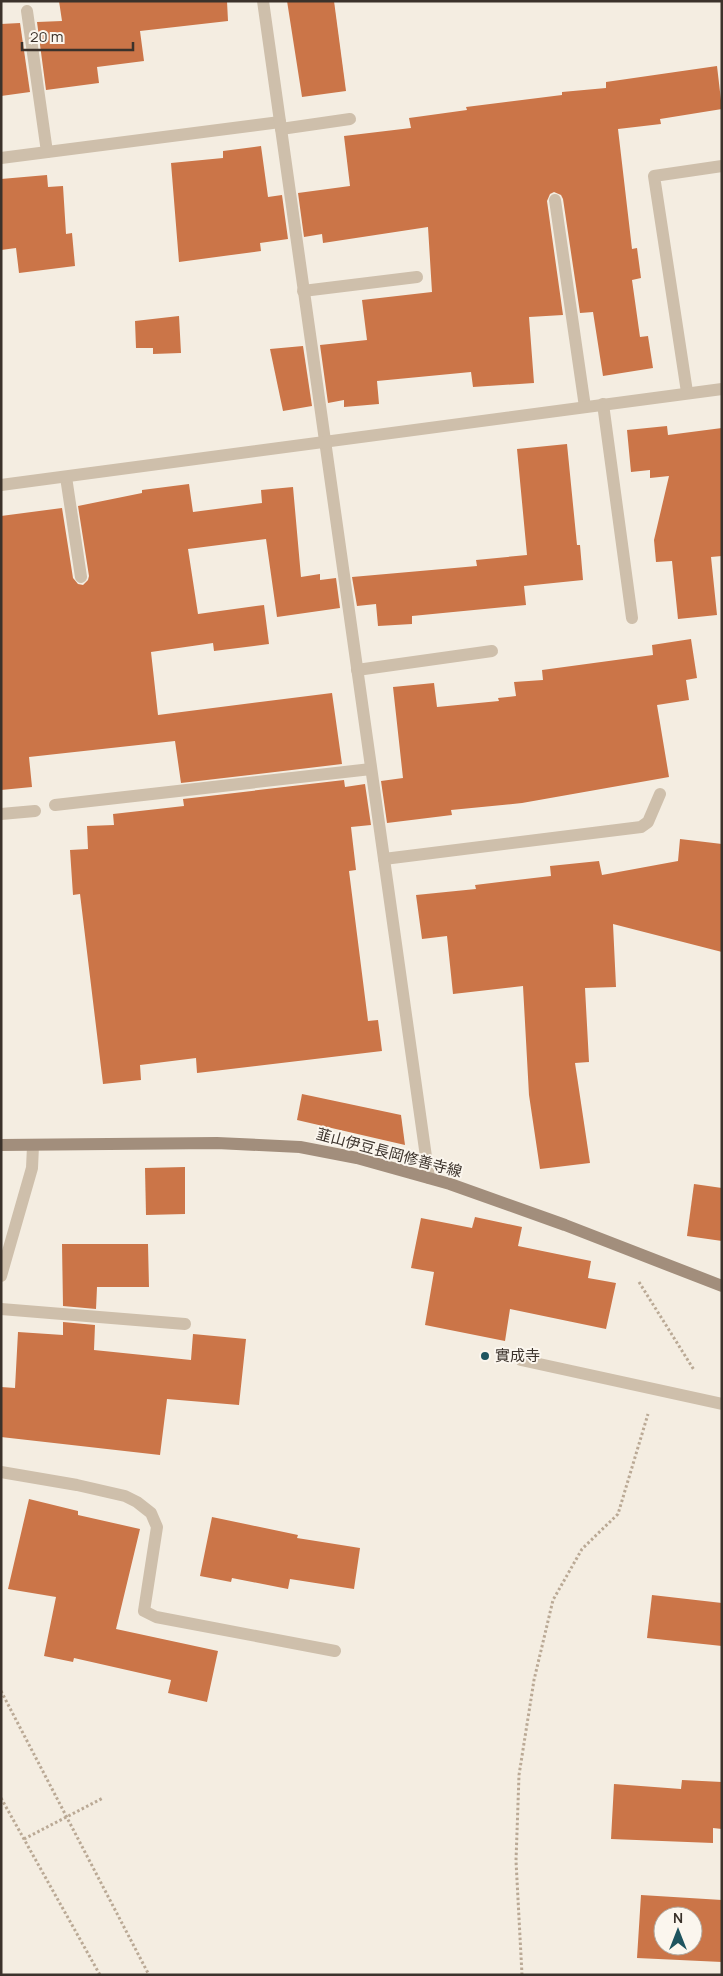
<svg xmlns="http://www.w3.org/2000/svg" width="723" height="1976" viewBox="0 0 723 1976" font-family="Manrope,'Noto Sans JP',sans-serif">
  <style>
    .building { fill: #cb7548; fill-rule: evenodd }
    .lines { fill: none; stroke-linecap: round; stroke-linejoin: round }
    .path { stroke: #baa995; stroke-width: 3; stroke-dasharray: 2.5 2.5; stroke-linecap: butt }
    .lane { stroke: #cebfab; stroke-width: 12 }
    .street { stroke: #cebfab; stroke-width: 12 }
    .secondary { stroke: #a28e7c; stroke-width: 12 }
    .poi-dot { fill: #1e545f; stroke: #fbf6ee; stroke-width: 2 }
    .labels { text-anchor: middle; stroke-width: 4; stroke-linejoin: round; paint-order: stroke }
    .street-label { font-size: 15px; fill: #3b322b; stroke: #fbf6ee }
    .poi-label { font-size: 15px; fill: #3b322b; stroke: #fbf6ee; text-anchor: start }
  </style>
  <rect width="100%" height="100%" fill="#f4ede1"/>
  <g class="building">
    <path d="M59,1H227L228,21L140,31L144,61L97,67L99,83L46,90L37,22L62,21Z"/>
    <path d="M287,1H334L346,91L302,97Z"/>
    <path d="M20,23L30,92L1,96V24Z"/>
    <path d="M717,66L722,109L660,119L661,124L618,129L632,249L637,248L641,278L632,280L640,337L648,336L653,368L603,376L593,312L580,313L563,199L561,195L554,192L550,194L547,201L563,315L529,317L534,383L473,387L471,372L377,381L379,404L344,407V400L328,403L320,345L367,340L362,300L432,292L428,227L323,243L322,234L304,237L298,193L350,186L344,136L411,128L409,118L467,110L466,107L562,95V92L606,88V82Z"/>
    <path d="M261,146L268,197L282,195L288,239L260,243L261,251L179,262L171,163L223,158V151Z"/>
    <path d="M47,175L48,187L63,186L66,234L72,233L75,266L19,273L16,248L1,250V179Z"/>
    <path d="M179,316L181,353L153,354V348H136L135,321Z"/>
    <path d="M303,346L312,406L283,411L270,349Z"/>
    <path d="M667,426L668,435L722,428V556L711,557L717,615L678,619L672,561L656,562L654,540L669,476L650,478V470L631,472L627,430Z"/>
    <path d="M567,444L577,545H580L583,580L524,586L526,605L412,616V624L378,626L376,604L357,606L352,577L477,566L476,560L527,555L517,449Z"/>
    <path d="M189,484L193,512L262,503L261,490L293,487L301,577L320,574V580L336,578L340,608L277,617L266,539L188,549L198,614L264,605L269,644L214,651L213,643L151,652L158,715L332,693L342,764L181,783L175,741L29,757L32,787L1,790V516L62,508L73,578L78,584L83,585L88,580L89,576L78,506L142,493V490Z"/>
    <path d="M691,639L697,678L686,680L689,700L657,705L669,777L522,803L451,810L452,815L387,823L381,781L403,778L393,687L434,683L437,707L499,701L498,698L516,696L514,682L543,680L542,670L653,655L652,645Z"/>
    <path d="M344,780L345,787L365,784L371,825L351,827L356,870L349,871L368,1021L378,1020L382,1051L197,1073L196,1058L140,1065L141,1080L103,1084L80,894L73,895L70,850L88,849L87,826L114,825L113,814L184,806L183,799Z"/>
    <path d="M680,839L722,844V952L613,924L616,987L585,988L589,1062L575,1063L590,1163L540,1169L529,1095L523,986L453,994L447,936L422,939L416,895L476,889L475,885L551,876L550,866L599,861L602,875L678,861Z"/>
    <path d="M302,1094L401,1115L405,1145L297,1120Z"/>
    <path d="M185,1167V1214L146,1215L145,1168Z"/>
    <path d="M694,1184L722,1188V1241L687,1236Z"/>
    <path d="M475,1217L522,1227L518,1246L591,1261L588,1278L616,1283L606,1329L510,1309L505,1341L425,1325L434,1272L411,1268L421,1218L472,1228Z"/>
    <path d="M62,1244H148L149,1287H97L96,1309L63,1306Z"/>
    <path d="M63,1322L95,1325L94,1350L191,1360L193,1334L246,1339L239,1405L167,1399L160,1455L1,1437V1387L15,1388L18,1332L63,1335Z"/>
    <path d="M29,1499L78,1511V1515L140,1529L116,1629L218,1651L207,1702L168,1693L171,1680L74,1658L73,1662L44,1656L56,1597L8,1589Z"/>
    <path d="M212,1517L298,1535L297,1538L360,1548L354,1589L290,1579L288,1589L232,1578L231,1582L200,1576Z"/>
    <path d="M652,1595L722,1603V1646L647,1638Z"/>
    <path d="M682,1780L722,1782V1829L713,1828V1843L611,1839L614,1784L681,1789Z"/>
    <path d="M641,1895L722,1900V1962L637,1958ZM663,1916H693V1946H663Z"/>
  </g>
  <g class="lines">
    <g class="path">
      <path d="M639,1282L694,1370"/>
      <path d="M1,1691L149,1975"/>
      <path d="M1,1798L100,1975"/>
      <path d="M24,1839L103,1798"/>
      <path d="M522,1975L516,1861L519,1775L534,1680L553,1600L582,1549L618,1514L648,1414"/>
    </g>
    <g class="lane">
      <path d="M27,11L47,152"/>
      <path d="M281,129L350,119"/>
      <path d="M1,158L280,122"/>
      <path d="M555,200L585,407"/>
      <path d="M303,291L417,277"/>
      <path d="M603,404L632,618"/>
      <path d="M66,477L81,577"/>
      <path d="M357,670L492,651"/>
      <path d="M55,805L371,769"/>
      <path d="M1,814L35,811"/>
      <path d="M384,859L641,827L648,822L660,794"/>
      <path d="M1,1309L185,1324"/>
      <path d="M521,1360L722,1404"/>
    </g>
    <g class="street">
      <path d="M263,1L429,1178"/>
      <path d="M687,392L654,176L722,166"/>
      <path d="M1,485L722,389"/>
      <path d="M1,1276L32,1168L33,1146"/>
      <path d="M1,1472L77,1485L125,1496L137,1502L151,1513L157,1527L144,1611L156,1617L335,1651"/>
    </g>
    <path class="secondary" d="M1,1145L217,1143L300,1147L357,1158L450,1184L565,1225L722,1286"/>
  </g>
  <circle class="poi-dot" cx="485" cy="1356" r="5"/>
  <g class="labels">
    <g class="street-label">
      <text transform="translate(389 1153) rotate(15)" y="5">韮山伊豆長岡修善寺線</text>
    </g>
    <g class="poi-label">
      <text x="495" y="1361">實成寺</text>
    </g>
  </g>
  <rect width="723" height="1976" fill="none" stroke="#3b322b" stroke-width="5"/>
  <g transform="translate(678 1931)"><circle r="24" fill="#fbf6ee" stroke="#aea8a0"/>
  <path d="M0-4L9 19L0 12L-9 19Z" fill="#1e545f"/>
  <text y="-8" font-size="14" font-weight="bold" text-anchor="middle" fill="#3b322b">N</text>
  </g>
  <path d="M22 42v8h111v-8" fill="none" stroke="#3b322b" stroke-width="2.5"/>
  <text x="30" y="42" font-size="15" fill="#3b322b" stroke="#fbf6ee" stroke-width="4" paint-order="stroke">20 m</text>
</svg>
